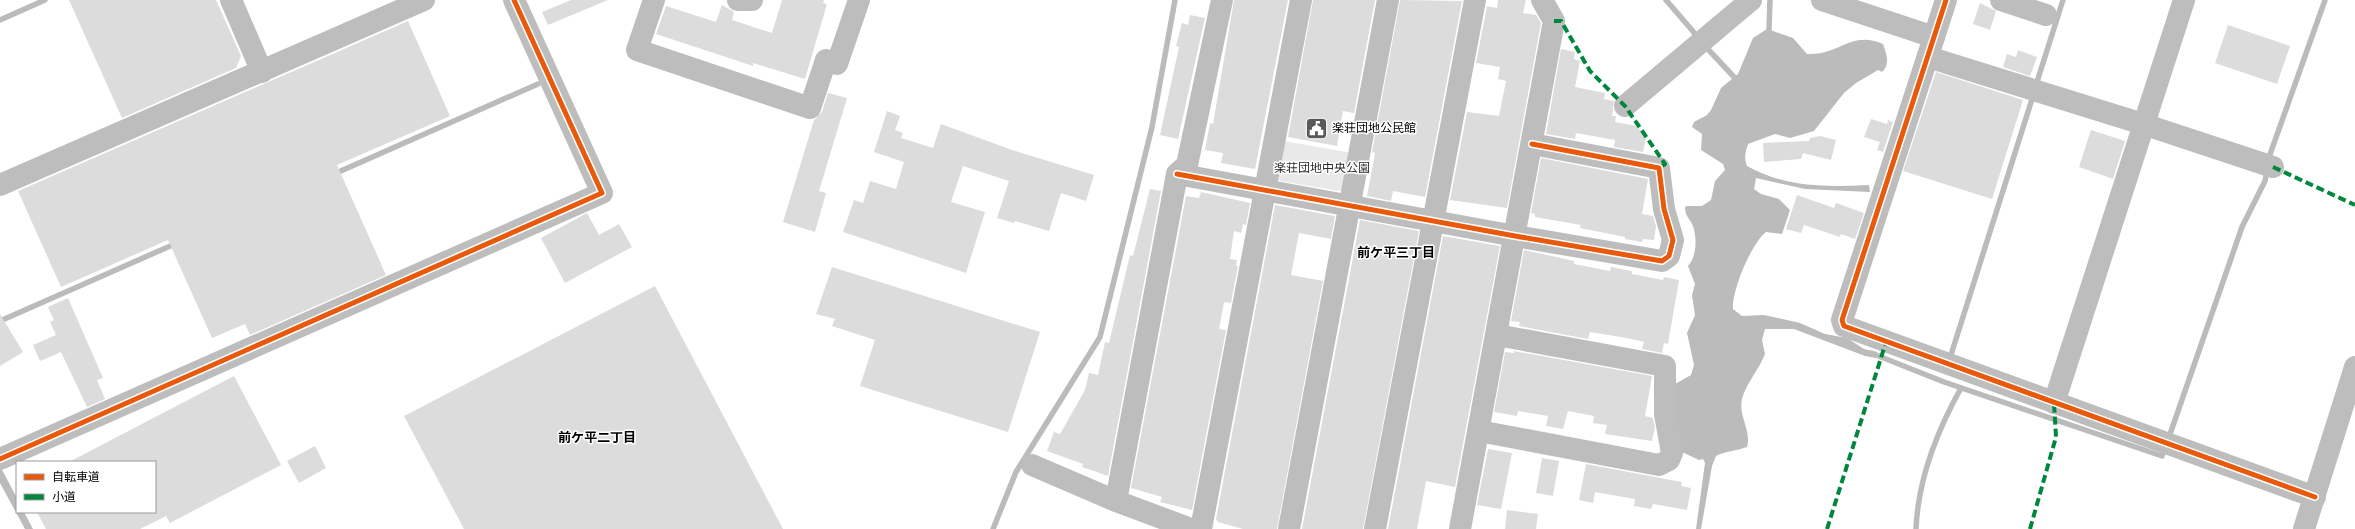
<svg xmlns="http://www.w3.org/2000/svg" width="2355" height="529" viewBox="0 0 2355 529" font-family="Jost,'Noto Sans JP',sans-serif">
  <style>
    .green { fill: #e9e9e9 }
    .water { fill: #bbb }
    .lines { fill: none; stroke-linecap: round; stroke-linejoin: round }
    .stream { stroke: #bbb; stroke-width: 5.5 }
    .building { fill: #dcdcdc }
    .minor { stroke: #bdbdbd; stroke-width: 22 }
    .quiet { stroke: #00873e; stroke-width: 4; stroke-dasharray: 8 4; stroke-linecap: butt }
    .cycleway-casing { stroke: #fff; stroke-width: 8 }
    .cycleway { stroke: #e8590c; stroke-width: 5 }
    .labels { text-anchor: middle; stroke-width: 3; stroke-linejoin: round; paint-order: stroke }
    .poi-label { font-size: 12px; fill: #000; stroke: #fff; text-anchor: start }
    .park-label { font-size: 12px; fill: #2e2e2e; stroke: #fff }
    .neighbourhood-label { font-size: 13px; font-weight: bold; fill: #000; stroke: #fff }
  </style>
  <rect width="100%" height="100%" fill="#fff"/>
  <path class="green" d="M1284,141L1352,153L1346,187L1339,191L1280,181L1277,177Z"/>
  <g class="water">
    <path d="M1767,29L1793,38L1807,54C1839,56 1851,30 1883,44C1886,53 1891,64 1882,72L1878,70L1856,83L1844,93L1814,131L1790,138L1775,134L1748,144C1745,153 1744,158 1747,166C1787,188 1826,187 1869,185L1870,192L1805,189L1756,178L1754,189L1761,194L1779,199L1790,210L1782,234L1766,232C1751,244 1732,290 1733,309L1742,316L1764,315L1800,323L1825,334L1847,338L1864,349L1877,352L1876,358L1865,356L1794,329H1765L1762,340L1765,354C1759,370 1746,383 1742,399C1738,416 1752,431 1747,447C1736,451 1726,451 1716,456L1712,466L1701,529H1696L1705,463L1703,459L1699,460L1682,452L1676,425L1675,384L1691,375L1694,365L1687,333L1695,315L1692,295L1695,284L1688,266C1697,256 1697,238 1693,226C1690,219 1685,216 1685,208L1686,206H1702L1711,200L1715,181L1725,170L1723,164L1701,150L1702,134L1692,127L1694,122L1707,115L1711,110L1721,88L1738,74L1753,38Z"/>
    <path d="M0,466L17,498V512H24L33,529H25L0,483Z"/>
  </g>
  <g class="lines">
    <g class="stream">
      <path d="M1666,0L1697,36"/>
      <path d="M0,20L45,0"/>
      <path d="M1769,30L1770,0"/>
      <path d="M1706,47L1734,77"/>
      <path d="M2036,85L2063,0"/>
      <path d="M2268,160L2325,0"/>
      <path d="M334,174L538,84"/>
      <path d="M0,321L177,243"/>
      <path d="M1871,353L1944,382L2162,456L2165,448"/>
      <path d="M1950,358L2033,96"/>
      <path d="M2168,440L2242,227L2265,181L2267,171"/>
      <path d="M993,529L1016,472L1100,337L1152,127L1175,0"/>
      <path d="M1916,529C1918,479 1937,431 1961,388"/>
    </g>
  </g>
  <g class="building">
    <path d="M69,0H216L241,56L236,68L122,118Z"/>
    <path d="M571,0H608L548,25L542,12Z"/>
    <path d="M782,0H824L823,3L827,4L805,79L753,63V66L656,34L666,6L716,22L722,5L734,12L732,20L772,33Z"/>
    <path d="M1234,0H1288L1255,169L1221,163L1223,153L1205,150L1210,123L1213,124Z"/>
    <path d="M1313,0H1375L1354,113L1343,111L1337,146L1288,137Z"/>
    <path d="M1400,0L1462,1L1425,197L1393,191L1391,201L1367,196L1375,153L1372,152Z"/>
    <path d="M1498,0H1526L1523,13L1536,15L1541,23L1507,208L1450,200L1467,112L1499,116L1506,81L1498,79L1500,67L1476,63L1487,6L1497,8Z"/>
    <path d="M1980,3L1996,11L1990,30L1973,24Z"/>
    <path d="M1190,15L1205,18L1178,139L1160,135L1179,47L1176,46L1182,23L1188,25Z"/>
    <path d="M408,21L450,116L337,165L386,275L250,335L245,324L212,338L168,240L61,287L18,191Z"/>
    <path d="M2228,25L2290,46L2277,84L2215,63Z"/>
    <path d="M1561,49L1575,52L1574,59L1580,61L1575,87L1605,93L1604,99L1614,101L1612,116H1616L1615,122L1637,126L1646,138L1643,152L1614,147L1615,140L1576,133L1575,139L1546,134Z"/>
    <path d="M2018,50L2037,57L2030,76L2003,67L2007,54L2016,57Z"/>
    <path d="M1936,72L2023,100L1992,199L1903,171Z"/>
    <path d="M828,93L847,98L819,191L826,193L815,232L783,222L814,120L822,112Z"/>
    <path d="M887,111L900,116L895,130L903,133L901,138L933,148L941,124L1012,150L1094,175L1086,201L1061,193L1049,231L1015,221L1014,223L997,218L1009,181L963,166L951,202L985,212L966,273L843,232L854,200L863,203L870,181L896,189L904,162L874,152Z"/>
    <path d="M1871,119L1887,124L1888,120L1893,122L1883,152L1877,150L1880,142L1864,137Z"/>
    <path d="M2091,130L2125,141L2113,179L2079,167Z"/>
    <path d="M1820,136L1836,140L1831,160L1803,153L1801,159L1764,162L1763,143L1809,141L1810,138Z"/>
    <path d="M1541,158L1648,179L1642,214L1653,216L1656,226L1654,240L1643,239L1642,242L1625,239V237L1580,228L1581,225L1535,217V214L1531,213Z"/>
    <path d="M1150,189L1161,191L1108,476L1082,467L1083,464L1047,451L1054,432L1060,434L1085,390L1089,373L1098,375L1105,342L1109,343L1130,255L1133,256Z"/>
    <path d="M1201,192L1250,203L1246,225L1243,224L1241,233L1234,231L1230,259L1237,260L1236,265L1238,266L1231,303L1224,302L1219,329L1226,330L1192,510L1160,502L1162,497L1131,488L1186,196L1199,198Z"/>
    <path d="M1797,195L1834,208L1836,203L1864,213L1855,239L1841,234L1840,237L1804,225L1801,233L1786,229Z"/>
    <path d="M1275,205L1335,216L1331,239L1299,233L1291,275L1323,281L1277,529H1243L1218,522L1216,519Z"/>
    <path d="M587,213L599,235L619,224L632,247L565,283L541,238Z"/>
    <path d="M1360,220L1419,231L1363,529H1302Z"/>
    <path d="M1443,236L1500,246L1455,487L1426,481L1417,529H1388Z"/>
    <path d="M1524,250L1574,261V264L1610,271L1611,267L1632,271V274L1663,280L1664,277L1679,280L1668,344L1664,343L1662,353L1642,349L1644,342L1627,338L1590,332L1588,339L1519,326L1520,322L1511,321Z"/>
    <path d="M832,267L1040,332L1008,432L860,386L875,340L832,326L835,319L816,314Z"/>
    <path d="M655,286L783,529H464L404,416Z"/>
    <path d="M68,298L103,378L97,380L105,399L87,407L61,352L40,361L33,345L56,335L50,322L54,320L48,307Z"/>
    <path d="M0,314L23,352L0,366Z"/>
    <path d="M1514,351L1652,376L1645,416L1653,418L1655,428L1652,441L1605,434L1607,425L1593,423L1594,416L1568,411L1563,429L1546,426L1548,416L1518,411L1517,416L1494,412L1505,352L1514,353Z"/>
    <path d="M234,376L281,465L170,523L166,516L140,529H46L37,512H155V462H69Z"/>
    <path d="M315,446L326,468L299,483L287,461Z"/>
    <path d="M1488,449L1512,453L1501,509L1477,505Z"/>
    <path d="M1542,458L1559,461L1553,496L1536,493Z"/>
    <path d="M1586,464L1682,482L1681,486L1691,488L1687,510L1653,504L1651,509L1634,506L1635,499L1595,492L1593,503L1579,500Z"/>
    <path d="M1507,510L1538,514L1536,529H1505Z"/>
  </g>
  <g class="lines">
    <g class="minor">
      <path d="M231,0L262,72"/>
      <path d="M654,0L637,50L810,108L826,60L837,64L859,0"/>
      <path d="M738,0H752"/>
      <path d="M1822,0L1934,37"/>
      <path d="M1946,0L1842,320L1844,326L2315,497"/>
      <path d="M2001,0L2046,15"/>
      <path d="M1928,57L2143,124L2273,167"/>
      <path d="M1625,106L1751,0"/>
      <path d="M1177,174L1515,236L1662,261L1669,256L1673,240L1664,209L1659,168L1532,144"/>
      <path d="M0,185L424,0"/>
      <path d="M2054,403L2184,0"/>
      <path d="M1479,431L1659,465L1669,460L1672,453L1665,414V366L1497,335"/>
      <path d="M0,459L602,193L514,0"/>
      <path d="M1032,465L1116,501"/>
      <path d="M1191,529L1116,501L1177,174L1187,165L1222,0"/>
      <path d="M1201,529L1301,0"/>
      <path d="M1289,529L1388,0"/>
      <path d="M1375,529L1475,0"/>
      <path d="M1460,529L1554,21L1542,0"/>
      <path d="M2304,529L2355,367"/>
    </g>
    <g class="quiet">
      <path d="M1554,21H1561L1590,71L1625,106L1665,164L1659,168"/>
      <path d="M2273,167L2355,205"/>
      <path d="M1827,529L1886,342"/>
      <path d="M2030,529L2056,437L2054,403"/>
    </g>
    <defs>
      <g id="cycleway">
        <path d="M1946,0L1842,320L1844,326L2315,497"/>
        <path d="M1177,174L1515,236L1662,261L1669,256L1673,240L1664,209L1659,168L1532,144"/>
        <path d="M0,459L602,193L514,0"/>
      </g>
    </defs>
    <use href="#cycleway" class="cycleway-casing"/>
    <use href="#cycleway" class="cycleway"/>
  </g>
  <defs>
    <symbol id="civic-square" viewBox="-11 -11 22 22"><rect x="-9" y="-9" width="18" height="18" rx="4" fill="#595959" stroke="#fff"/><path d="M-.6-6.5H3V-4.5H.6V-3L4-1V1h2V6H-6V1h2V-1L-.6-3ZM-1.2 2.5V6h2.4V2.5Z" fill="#fff"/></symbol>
  </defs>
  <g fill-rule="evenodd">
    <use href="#civic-square" x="1304" y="116" width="25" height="25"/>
  </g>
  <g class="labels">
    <g class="poi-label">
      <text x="1332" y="132">楽荘団地公民館</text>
    </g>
    <g class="park-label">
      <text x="1322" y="172">楽荘団地中央公園</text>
    </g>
    <g class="neighbourhood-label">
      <text x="1396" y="257">前ケ平三丁目</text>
      <text x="597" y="442">前ケ平二丁目</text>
    </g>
  </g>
  <rect x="16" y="461" width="140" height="52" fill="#ffffff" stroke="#999999"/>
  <rect x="24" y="474" width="20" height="6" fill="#e8590c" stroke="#999999"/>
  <text x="52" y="481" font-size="12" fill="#000000">自転車道</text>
  <rect x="24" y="494" width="20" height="6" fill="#00873e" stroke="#999999"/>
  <text x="52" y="501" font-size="12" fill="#000000">小道</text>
</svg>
